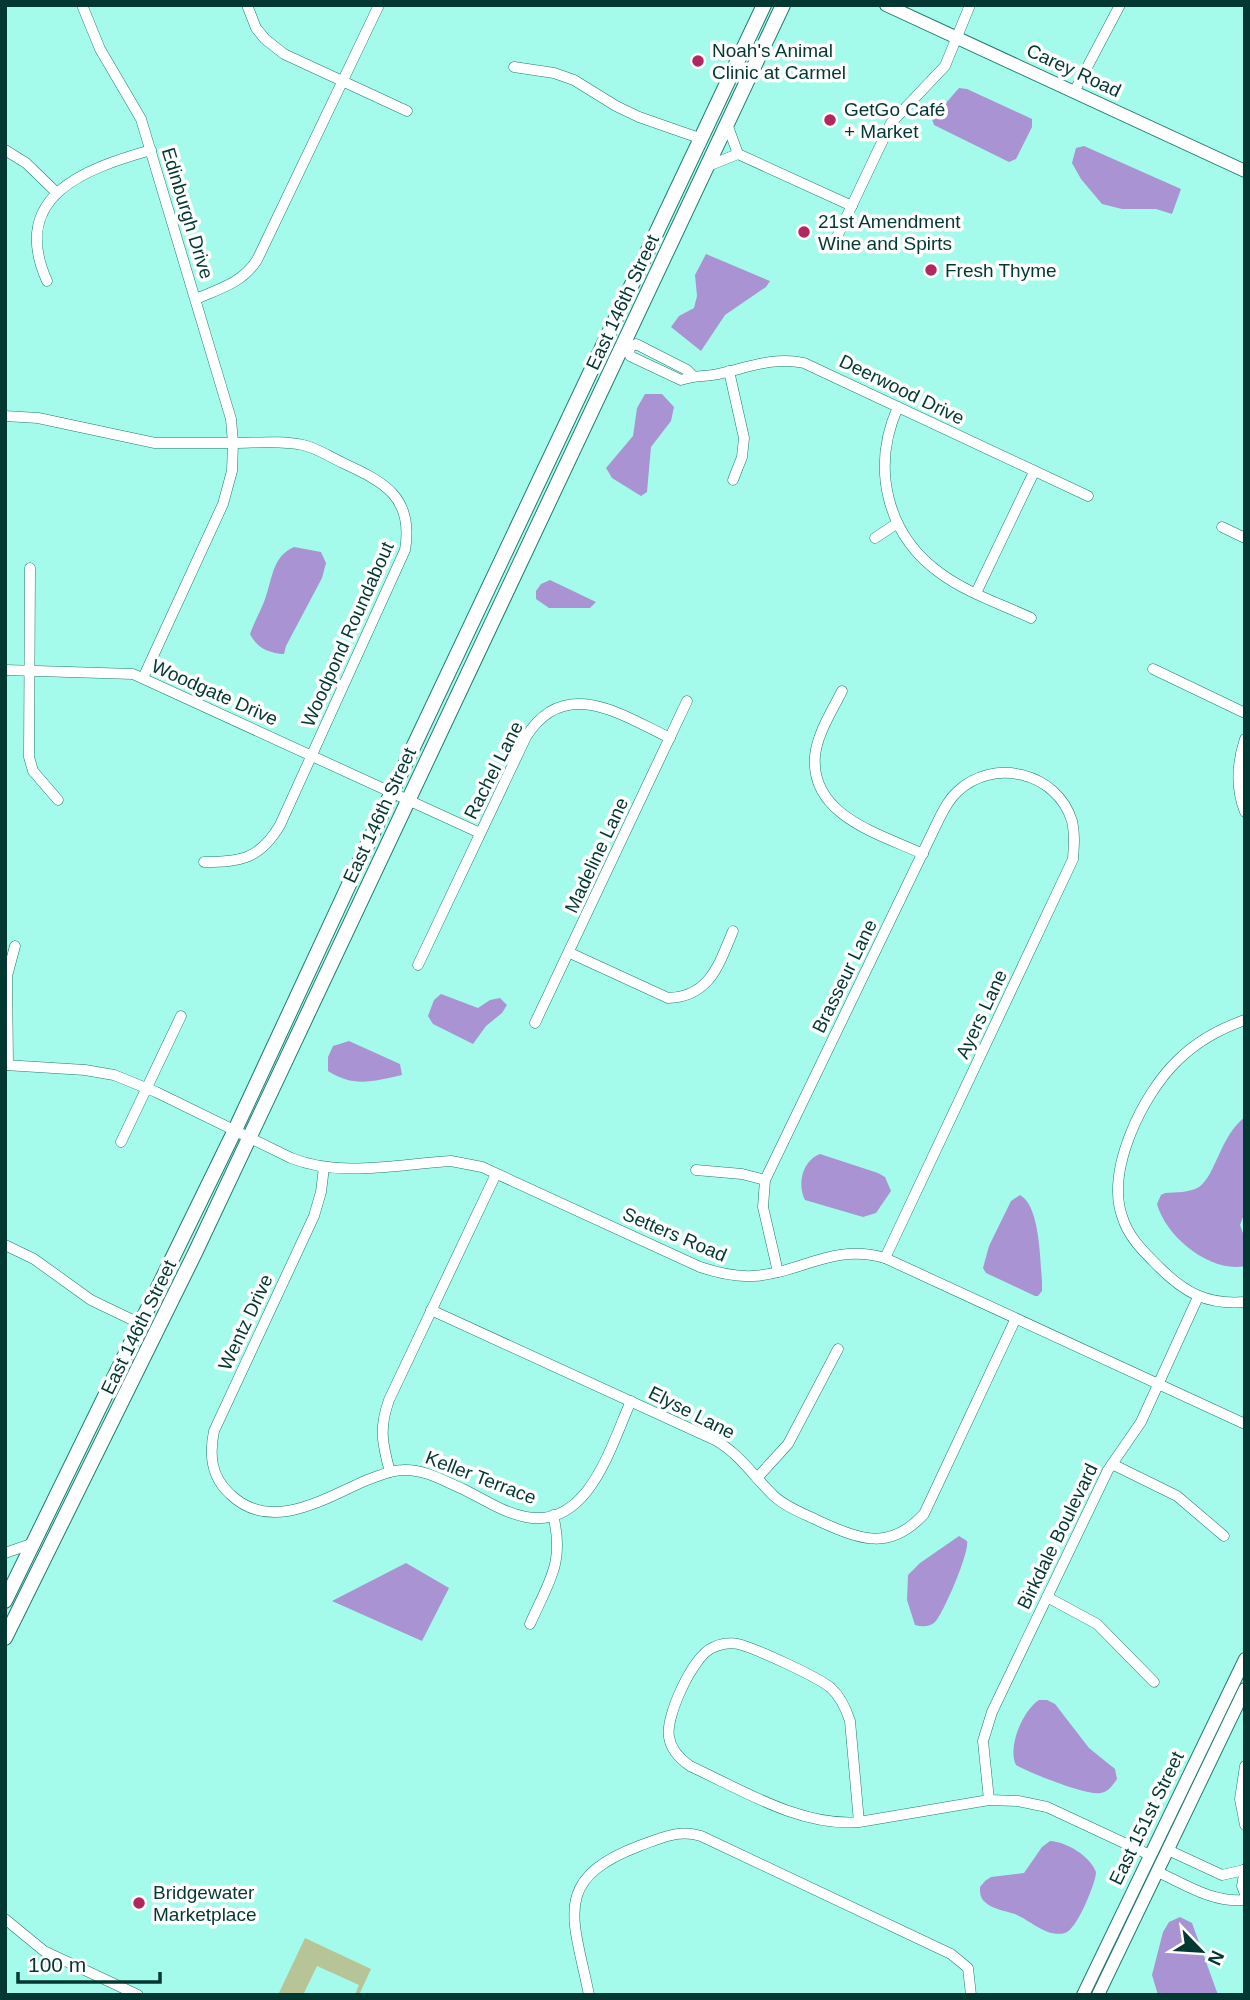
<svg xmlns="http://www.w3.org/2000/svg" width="1250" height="2000" viewBox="0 0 1250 2000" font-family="Arial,sans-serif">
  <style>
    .green { fill: #b7c497 }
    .water { fill: #aa93d2 }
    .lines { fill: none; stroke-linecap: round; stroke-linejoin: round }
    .minor-casing { stroke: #1f7b6e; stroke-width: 11 }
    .tertiary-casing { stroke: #1f7b6e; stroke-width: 14 }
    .primary-casing { stroke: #1f7b6e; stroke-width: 16 }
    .minor { stroke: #fff; stroke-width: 10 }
    .tertiary { stroke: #fff; stroke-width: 12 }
    .primary { stroke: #fff; stroke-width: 14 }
    .poi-dot { fill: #b32761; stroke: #fff; stroke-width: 2.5 }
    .labels { text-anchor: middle; stroke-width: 7; stroke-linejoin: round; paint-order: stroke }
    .poi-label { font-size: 19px; fill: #023831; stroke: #fff; text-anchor: start }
    .street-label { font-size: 19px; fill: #023831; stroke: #fff }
  </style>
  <rect width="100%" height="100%" fill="#a5fbeb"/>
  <path class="green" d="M305,1938L371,1969L359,1995H355L359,1985L317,1966L303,1995H278Z"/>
  <g class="water">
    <path d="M959,88L967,89L1032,119V127L1016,159L1009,162L934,125L932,119Z"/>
    <path d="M1084,146L1181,189L1172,214L1156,209H1122L1102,204L1081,179L1072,163L1076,148Z"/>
    <path d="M706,254L770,281L766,287L725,315L701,351L671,327L679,316L694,308L697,296L695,275Z"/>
    <path d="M645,394H662L674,407L671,421L651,447L647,492L641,496L612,478L606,468L633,436L637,408Z"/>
    <path d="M294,547L321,552L326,563L322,578L286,646L284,654C269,653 257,648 250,634C255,620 263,607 267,593C273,574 274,556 294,547Z"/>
    <path d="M550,580L596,602L590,608H549L536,599V591L541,584Z"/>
    <path d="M441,994L478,1008L490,1000L500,998L507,1005L502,1013L486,1026L473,1044L433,1024L428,1016L434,1000Z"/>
    <path d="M349,1041L400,1064L402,1075C374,1081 354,1088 328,1071V1057L333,1046Z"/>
    <path d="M1245,1117V1212L1240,1225L1245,1239V1266C1210,1273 1166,1237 1157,1204L1161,1195L1165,1193C1176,1192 1189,1193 1199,1187C1216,1175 1220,1136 1245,1117Z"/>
    <path d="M820,1154L878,1173L885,1177L891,1191L876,1213L863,1217L805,1200C797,1184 802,1161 820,1154Z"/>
    <path d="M1020,1195C1040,1206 1040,1259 1042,1281V1291L1038,1296H1035L986,1273L983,1268L989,1246L1011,1201Z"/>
    <path d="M959,1536L967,1541C970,1551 944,1612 935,1622C930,1627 922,1627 915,1625L907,1600L908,1575L920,1563Z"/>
    <path d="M406,1563L449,1588L422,1641L332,1601Z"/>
    <path d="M1039,1700H1047L1055,1704L1089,1748L1115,1769L1117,1779C1113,1785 1108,1792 1101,1793C1087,1796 1030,1773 1016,1765C1007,1747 1023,1710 1039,1700Z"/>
    <path d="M1050,1841C1067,1842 1090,1856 1096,1872C1096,1883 1076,1931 1065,1933C1047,1938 1030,1920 1015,1914C1005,1911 992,1909 985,1902C980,1898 980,1893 980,1887L985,1881L991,1877L1024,1873L1042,1847Z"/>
    <path d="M1180,1917L1192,1923L1218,1995H1158L1152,1975L1163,1932L1169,1922Z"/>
  </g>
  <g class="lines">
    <defs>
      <g id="minor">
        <path d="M247,5L256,28L265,39L284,54L407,111"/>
        <path d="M514,67L554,73L574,80L616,106L639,117L702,139"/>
        <path d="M1074,92L1120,5"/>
        <path d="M727,124L738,154"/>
        <path d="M5,150L26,163L56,192"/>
        <path d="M708,166L738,154L852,206"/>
        <path d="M835,241L891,123L945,66L970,5"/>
        <path d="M47,281C9,196 84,169 151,150"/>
        <path d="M196,299C221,288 242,283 257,260L379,5"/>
        <path d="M629,348L630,356L681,380C693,375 705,377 718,374C747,368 774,356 804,363L1088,496"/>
        <path d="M629,348L636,344L687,370L692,375"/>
        <path d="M729,371L744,438L742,457L733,480"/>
        <path d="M898,407C871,467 886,534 940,573C967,593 1001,604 1031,618"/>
        <path d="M5,416L38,418L155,443H233L231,419L141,119L100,49L82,5"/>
        <path d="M1222,527L1245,538"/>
        <path d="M875,538L896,524"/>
        <path d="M30,568L29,757L33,771L58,800"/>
        <path d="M976,593L1034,472"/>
        <path d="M1153,669L1245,713"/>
        <path d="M5,670L133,674L480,833"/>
        <path d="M143,678L223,504L232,471L233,443C256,443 281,440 303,445C317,448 330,457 343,463C384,482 414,497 405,550L280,825C260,859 241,862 204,862"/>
        <path d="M842,691C832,711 817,734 815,756C810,816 880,834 923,854"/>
        <path d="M1245,739C1237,763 1236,789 1245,812"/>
        <path d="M570,953L668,998C710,997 719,964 733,931"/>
        <path d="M418,965L526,737C564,675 622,715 670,738"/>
        <path d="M1245,1020C1219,1029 1196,1042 1177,1061C1143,1094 1106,1169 1122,1216C1128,1237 1144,1252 1159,1267C1185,1293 1207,1305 1245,1302"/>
        <path d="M535,1023L687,701"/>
        <path d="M5,1065L85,1070L114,1075L156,1092L291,1158C341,1178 398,1164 451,1161L482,1167L700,1267C718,1273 735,1277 753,1276C802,1273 832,1243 885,1258L1245,1424"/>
        <path d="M8,1065L7,976L15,946"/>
        <path d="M121,1142L181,1016"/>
        <path d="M324,1167L321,1192L314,1216L214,1431C209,1455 211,1477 230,1494C271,1534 325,1498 367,1480C379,1476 390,1470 403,1470C424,1469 444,1481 463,1489C483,1499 504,1513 526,1517C589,1529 611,1445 631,1401"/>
        <path d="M696,1170L742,1174L765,1180"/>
        <path d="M5,1245L34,1259L91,1300L141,1324"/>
        <path d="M778,1272L763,1207L765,1180L939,819C944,809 949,799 957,792C993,757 1057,772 1072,821C1075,833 1074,846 1073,859L885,1258"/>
        <path d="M431,1310L715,1440C740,1454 754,1477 774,1496C787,1508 805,1514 821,1522C861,1540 890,1551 924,1514L1015,1320"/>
        <path d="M1112,1464L1177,1496L1224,1536"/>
        <path d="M390,1472C382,1443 379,1428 389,1400L496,1174"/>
        <path d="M757,1478L788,1444L838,1349"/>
        <path d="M5,1553L34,1543"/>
        <path d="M1047,1597L1097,1624L1154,1682"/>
        <path d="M530,1624C549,1581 565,1563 553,1515"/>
        <path d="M1245,1766L1240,1799L1245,1825"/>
        <path d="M989,1800L983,1741L992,1712L1108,1470L1141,1422L1198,1297"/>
        <path d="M859,1822L850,1721C846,1709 840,1696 831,1688C818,1677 755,1648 738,1644C730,1642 719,1644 712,1648C693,1656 665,1717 669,1737C671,1750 680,1759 690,1766C742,1790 801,1827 859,1822L989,1800L1018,1801L1047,1807L1150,1855"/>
        <path d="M1168,1850L1222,1875L1244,1870"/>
        <path d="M1245,1869L1242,1886L1245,1894"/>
        <path d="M1158,1872C1186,1885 1213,1903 1245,1900"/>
        <path d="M5,1919L44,1951L138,1995"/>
        <path d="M589,1995C574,1919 550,1880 639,1846C661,1838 679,1829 701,1836L951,1954L968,1968L971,1995"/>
      </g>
      <g id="tertiary">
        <path d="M886,5L1245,171"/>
        <path d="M1083,1995L1245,1659"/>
        <path d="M1098,1995L1245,1689"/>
      </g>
      <g id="primary">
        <path d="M5,1601L235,1130L392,792L764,5"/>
        <path d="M5,1638L195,1253L783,5"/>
      </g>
    </defs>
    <use href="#minor" class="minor-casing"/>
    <use href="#tertiary" class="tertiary-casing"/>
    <use href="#primary" class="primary-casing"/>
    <use href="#minor" class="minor"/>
    <use href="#tertiary" class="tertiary"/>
    <use href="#primary" class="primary"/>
  </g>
  <g class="poi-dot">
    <circle cx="698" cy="61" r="7"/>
    <circle cx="830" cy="120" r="7"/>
    <circle cx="804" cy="232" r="7"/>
    <circle cx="931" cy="270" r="7"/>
    <circle cx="139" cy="1903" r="7"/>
  </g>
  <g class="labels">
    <g class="poi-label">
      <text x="712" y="57">Noah's Animal<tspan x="712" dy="22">Clinic at Carmel</tspan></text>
      <text x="844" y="116">GetGo Café<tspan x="844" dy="22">+ Market</tspan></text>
      <text x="818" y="228">21st Amendment<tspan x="818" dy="22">Wine and Spirts</tspan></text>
      <text x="945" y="277">Fresh Thyme</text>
      <text x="153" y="1899">Bridgewater<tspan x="153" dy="22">Marketplace</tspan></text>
    </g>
    <g class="street-label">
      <text transform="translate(1074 70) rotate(25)" y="7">Carey Road</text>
      <text transform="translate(188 213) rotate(73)" y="7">Edinburgh Drive</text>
      <text transform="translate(622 302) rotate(-65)" y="7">East 146th Street</text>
      <text transform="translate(902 389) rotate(26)" y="7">Deerwood Drive</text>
      <text transform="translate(347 634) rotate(-66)" y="7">Woodpond Roundabout</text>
      <text transform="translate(215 692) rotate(24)" y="7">Woodgate Drive</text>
      <text transform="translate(493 770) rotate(-63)" y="7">Rachel Lane</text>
      <text transform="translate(379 815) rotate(-65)" y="7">East 146th Street</text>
      <text transform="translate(596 855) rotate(-65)" y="7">Madeline Lane</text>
      <text transform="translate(844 976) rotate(-64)" y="7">Brasseur Lane</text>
      <text transform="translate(981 1014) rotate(-65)" y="7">Ayers Lane</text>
      <text transform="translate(675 1234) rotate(23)" y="7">Setters Road</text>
      <text transform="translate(245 1322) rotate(-65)" y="7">Wentz Drive</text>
      <text transform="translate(138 1327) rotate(-64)" y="7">East 146th Street</text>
      <text transform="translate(692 1412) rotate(27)" y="7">Elyse Lane</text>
      <text transform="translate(481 1477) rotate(21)" y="7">Keller Terrace</text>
      <text transform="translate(1057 1536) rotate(-64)" y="7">Birkdale Boulevard</text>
      <text transform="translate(1146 1818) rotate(-64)" y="7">East 151st Street</text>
    </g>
  </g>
  <rect width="1250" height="2000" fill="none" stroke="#023831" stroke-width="14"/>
  <g transform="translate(1201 1951) rotate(115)" stroke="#ffffff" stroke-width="5" paint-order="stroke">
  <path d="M0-5L12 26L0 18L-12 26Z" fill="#023831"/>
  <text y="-10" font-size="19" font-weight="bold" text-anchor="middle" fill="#023831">N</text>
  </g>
  <path d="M18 1972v10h142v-10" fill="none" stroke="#023831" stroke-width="3.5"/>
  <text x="28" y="1972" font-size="21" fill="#023831" stroke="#ffffff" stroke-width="5" paint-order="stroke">100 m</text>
</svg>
